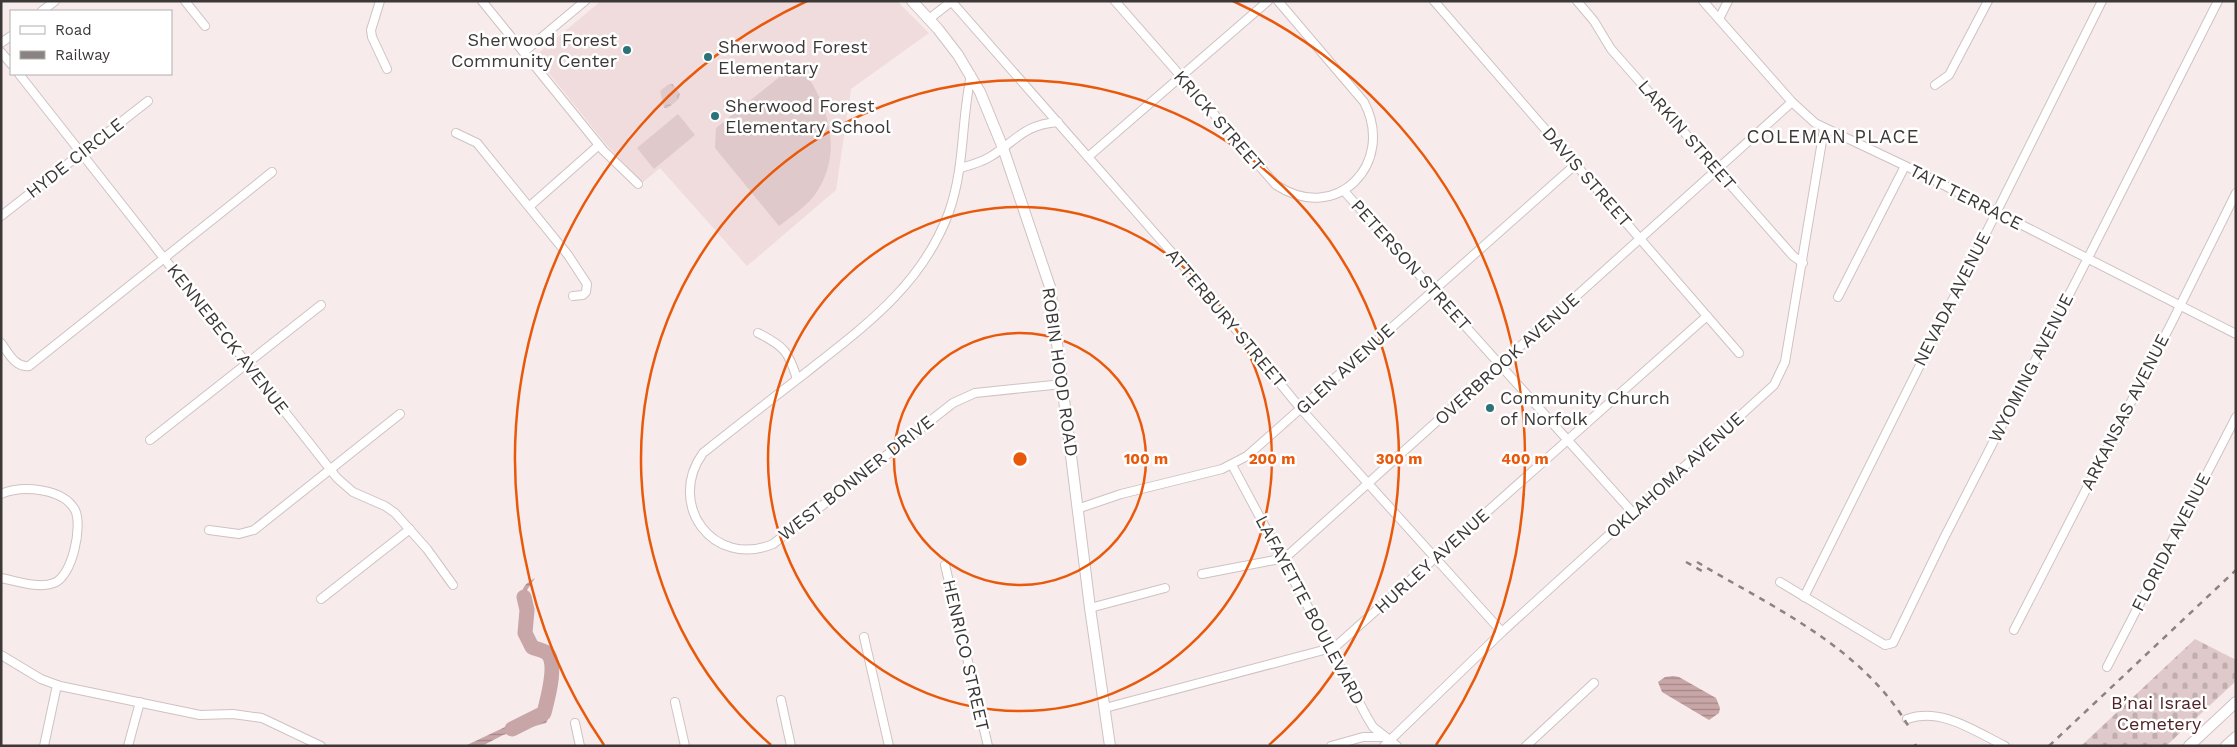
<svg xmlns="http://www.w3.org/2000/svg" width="2237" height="747" viewBox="0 0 2237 747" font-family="'Work Sans',sans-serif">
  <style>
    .built { fill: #f1dcdd }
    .cemetery { fill: url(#cemetery-stones) }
    .park { fill: url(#park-crowns) }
    .pitch { fill: #dfc9ca }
    .water { fill: url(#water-rules) }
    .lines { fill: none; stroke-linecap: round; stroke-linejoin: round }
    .river { stroke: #c8a5a7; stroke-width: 15 }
    .minor-casing { stroke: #cec2c2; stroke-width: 10 }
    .tertiary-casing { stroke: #cec2c2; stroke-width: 12 }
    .minor { stroke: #fff; stroke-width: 8 }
    .tertiary { stroke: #fff; stroke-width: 10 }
    .rail { stroke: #8b8383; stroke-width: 2.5; stroke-dasharray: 6 6; stroke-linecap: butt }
    .ring { fill: none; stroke: #e8590c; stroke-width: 2.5 }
    .poi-dot { fill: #297379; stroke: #fff; stroke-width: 2 }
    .labels { text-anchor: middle; stroke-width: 5; stroke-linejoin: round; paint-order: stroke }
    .poi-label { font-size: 18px; fill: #3d3838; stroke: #fff; text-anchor: start }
    .street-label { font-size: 18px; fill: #3d3838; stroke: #fff }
    .park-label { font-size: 18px; fill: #512227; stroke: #fff }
    .neighbourhood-label { font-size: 19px; letter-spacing: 1px; fill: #3d3838; stroke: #fff }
    .centre { fill: #e8590c; stroke: #fff; stroke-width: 2.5 }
    .ring-label { font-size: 15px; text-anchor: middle; font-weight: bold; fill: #e8590c; stroke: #fff; stroke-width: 5; stroke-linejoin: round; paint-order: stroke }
  </style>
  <defs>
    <pattern id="cemetery-stones" width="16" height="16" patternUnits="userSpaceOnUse" patternTransform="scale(1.25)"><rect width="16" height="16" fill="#dfc9ca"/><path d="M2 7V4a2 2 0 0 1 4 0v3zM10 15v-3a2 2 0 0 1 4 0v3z" fill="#c0adae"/></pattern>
    <pattern id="park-crowns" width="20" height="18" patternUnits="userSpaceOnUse" patternTransform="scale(1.25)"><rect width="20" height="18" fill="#dfc9ca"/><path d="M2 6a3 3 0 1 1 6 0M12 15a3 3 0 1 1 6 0" fill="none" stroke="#c0adae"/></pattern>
    <pattern id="water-rules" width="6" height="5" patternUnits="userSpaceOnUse" patternTransform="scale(1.25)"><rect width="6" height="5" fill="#c8a5a7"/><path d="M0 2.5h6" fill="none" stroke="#a48789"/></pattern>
  </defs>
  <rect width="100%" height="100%" fill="#f8ebeb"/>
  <path class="built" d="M601,1H897L929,33L851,89L836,190L747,266L660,168L642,183L605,143L535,56Z"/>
  <path class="cemetery" d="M2195,639L2236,660V681L2166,746H2081Z"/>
  <path class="park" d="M669,84H673L680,94L679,99L668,108H664L660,91Z"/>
  <g class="pitch">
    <path d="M798,62C825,98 845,147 818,190C809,205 793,215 779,226L715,148L716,128Z"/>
    <path d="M678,114L695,135L654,169L637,148Z"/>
  </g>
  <g class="water">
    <path d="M535,578L525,593L527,629L532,641L549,648C554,667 557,706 546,723L503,735L482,746H465L505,727L535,718L549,705L546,654H549L543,647L528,645C521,636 519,600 523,589C525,584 530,581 535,578Z"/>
    <path d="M1673,676L1679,677L1716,698L1720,708L1719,713L1709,720L1662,692L1658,682L1665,677Z"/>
  </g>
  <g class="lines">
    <path class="river" d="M512,729L544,713C547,701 558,663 547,653C543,650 536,649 532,647L525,633L527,610L524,597"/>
    <defs>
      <g id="minor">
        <path d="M185,1L205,26"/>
        <path d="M380,1L371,30L372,37L387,69"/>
        <path d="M482,1L603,150L638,184"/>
        <path d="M1115,1L1276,185C1337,225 1396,163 1364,102L1278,1"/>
        <path d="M1434,1L1739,353"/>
        <path d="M1577,1L1594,21L1611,49L1793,256L1803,263"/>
        <path d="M1703,1L1792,102L1815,123L1914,170L2236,334"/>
        <path d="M952,2L1188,271L1301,409L1502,632"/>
        <path d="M42,11L55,1"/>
        <path d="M929,19L952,1"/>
        <path d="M1719,19L1728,1"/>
        <path d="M1,43L11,36"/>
        <path d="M1,52L11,64"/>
        <path d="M524,52L585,1"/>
        <path d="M19,74L337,478L353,492L385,506L395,513L427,549L453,585"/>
        <path d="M971,75C961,121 965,167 949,212C922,285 866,325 808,371C773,398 738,425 703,453C666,504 713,569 773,544L953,403L975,393L1063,384"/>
        <path d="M1935,85L1949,75L1988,1"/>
        <path d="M456,133L477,143L568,255L587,284L586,292L583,295L573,296"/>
        <path d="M1088,157L1268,1"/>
        <path d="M960,168C972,165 983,162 993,155C1019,138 1024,125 1058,122"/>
        <path d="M1344,191L1634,514"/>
        <path d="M530,206L599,145"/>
        <path d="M1,216L148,101"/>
        <path d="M1838,297L1905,166"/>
        <path d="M758,333C784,346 789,352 797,379"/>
        <path d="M1,343C8,352 15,368 29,366L272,172"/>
        <path d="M150,440L321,305"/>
        <path d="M1232,465L1367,717L1373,727L1397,746"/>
        <path d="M1,494C22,485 63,488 75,510C83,526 72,577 54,583C38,589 17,581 1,578"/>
        <path d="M1077,509L1121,494L1222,469L1247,456L1576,164"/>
        <path d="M209,530L239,534L254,530L400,414"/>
        <path d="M945,565L988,746"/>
        <path d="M1202,574L1285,558L1792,102"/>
        <path d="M1780,582L1885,645L1893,643L1944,538L2092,250L2218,1"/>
        <path d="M1804,597L2102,1"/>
        <path d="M321,599L410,529"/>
        <path d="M1090,608L1165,588"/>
        <path d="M2014,630L2172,322L2236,193"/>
        <path d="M864,637L889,746"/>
        <path d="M1,655L41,679L60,686L200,715L233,714L262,718L321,746"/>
        <path d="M2107,667L2236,417"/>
        <path d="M781,700L791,746"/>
        <path d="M675,702L685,746"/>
        <path d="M1105,708L1335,647L1707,316"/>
        <path d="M1907,719C1941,707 1974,731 2005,746"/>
        <path d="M575,723L580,746"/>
        <path d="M44,746L57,685"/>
        <path d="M128,746L140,702"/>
        <path d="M1331,746L1363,737H1384"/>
        <path d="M1384,746L1502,632L1774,385L1785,362L1824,129"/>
        <path d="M1526,746L1594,683"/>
      </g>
      <g id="tertiary">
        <path d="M912,1L938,29L958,55L980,92L1003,148L1050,287L1090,608L1110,746"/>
        <path d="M2189,746L2236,702"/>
        <path d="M2226,746L2236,737"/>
      </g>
    </defs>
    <use href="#minor" class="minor-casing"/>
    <use href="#tertiary" class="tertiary-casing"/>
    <use href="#minor" class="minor"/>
    <use href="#tertiary" class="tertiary"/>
    <g class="rail">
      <path d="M1686,562L1702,571"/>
      <path d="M1697,562C1774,608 1864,648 1910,729"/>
      <path d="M1915,744L1916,746"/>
      <path d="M2049,746L2236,570"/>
    </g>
  </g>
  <g class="ring">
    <circle cx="1020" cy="459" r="126"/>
    <circle cx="1020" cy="459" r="252"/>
    <path d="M771 745A379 379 0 1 1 1269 745"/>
    <path d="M604 745A505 505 0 0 1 807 1M1233 1A505 505 0 0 1 1436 745"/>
  </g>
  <g class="poi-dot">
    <circle cx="627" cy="50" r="5"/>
    <circle cx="708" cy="57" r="5"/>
    <circle cx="715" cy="116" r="5"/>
    <circle cx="1490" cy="408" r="5"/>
  </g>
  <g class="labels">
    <g class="poi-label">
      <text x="617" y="46" text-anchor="end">Sherwood Forest<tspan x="617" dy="21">Community Center</tspan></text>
      <text x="718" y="53">Sherwood Forest<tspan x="718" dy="21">Elementary</tspan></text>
      <text x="725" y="112">Sherwood Forest<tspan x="725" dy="21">Elementary School</tspan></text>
      <text x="1500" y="404">Community Church<tspan x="1500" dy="21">of Norfolk</tspan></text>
    </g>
    <g class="street-label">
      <text transform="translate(1219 121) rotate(49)" y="6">KRICK STREET</text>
      <text transform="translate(1687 135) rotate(49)" y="6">LARKIN STREET</text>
      <text transform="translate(75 158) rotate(-38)" y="6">HYDE CIRCLE</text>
      <text transform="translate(1587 177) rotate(49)" y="6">DAVIS STREET</text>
      <text transform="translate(1966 197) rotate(27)" y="6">TAIT TERRACE</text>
      <text transform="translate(1411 265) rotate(48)" y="6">PETERSON STREET</text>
      <text transform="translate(1952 299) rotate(-63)" y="6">NEVADA AVENUE</text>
      <text transform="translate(1226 318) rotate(50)" y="6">ATTERBURY STREET</text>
      <text transform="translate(228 339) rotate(52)" y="6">KENNEBECK AVENUE</text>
      <text transform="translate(1507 359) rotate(-42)" y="6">OVERBROOK AVENUE</text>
      <text transform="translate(2031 368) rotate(-63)" y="6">WYOMING AVENUE</text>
      <text transform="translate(1345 369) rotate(-42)" y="6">GLEN AVENUE</text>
      <text transform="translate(1060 372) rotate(82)" y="6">ROBIN HOOD ROAD</text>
      <text transform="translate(2125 412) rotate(-63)" y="6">ARKANSAS AVENUE</text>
      <text transform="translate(1675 475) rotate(-42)" y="6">OKLAHOMA AVENUE</text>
      <text transform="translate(856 478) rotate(-38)" y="6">WEST BONNER DRIVE</text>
      <text transform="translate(2171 542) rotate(-63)" y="6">FLORIDA AVENUE</text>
      <text transform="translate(1432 561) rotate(-42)" y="6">HURLEY AVENUE</text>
      <text transform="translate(1310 610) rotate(62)" y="6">LAFAYETTE BOULEVARD</text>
      <text transform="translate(966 655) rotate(77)" y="6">HENRICO STREET</text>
    </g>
    <g class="park-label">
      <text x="2159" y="709">B’nai Israel<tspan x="2159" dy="21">Cemetery</tspan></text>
    </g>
    <g class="neighbourhood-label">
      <text x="1833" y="143">COLEMAN PLACE</text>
    </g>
  </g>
  <circle cx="1020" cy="459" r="8" class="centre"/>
  <g class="ring-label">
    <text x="1146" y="464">100 m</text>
    <text x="1272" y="464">200 m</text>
    <text x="1399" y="464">300 m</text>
    <text x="1525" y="464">400 m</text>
  </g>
  <rect width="2237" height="747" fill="none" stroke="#3d3838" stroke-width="5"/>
  <rect x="10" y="10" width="162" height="65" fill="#ffffff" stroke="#b1afaf"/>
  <rect x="20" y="26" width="25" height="8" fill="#ffffff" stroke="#b1afaf"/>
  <text x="55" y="35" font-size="15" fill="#3d3838">Road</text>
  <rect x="20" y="51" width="25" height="8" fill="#8b8383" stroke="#b1afaf"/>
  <text x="55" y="60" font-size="15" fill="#3d3838">Railway</text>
</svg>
